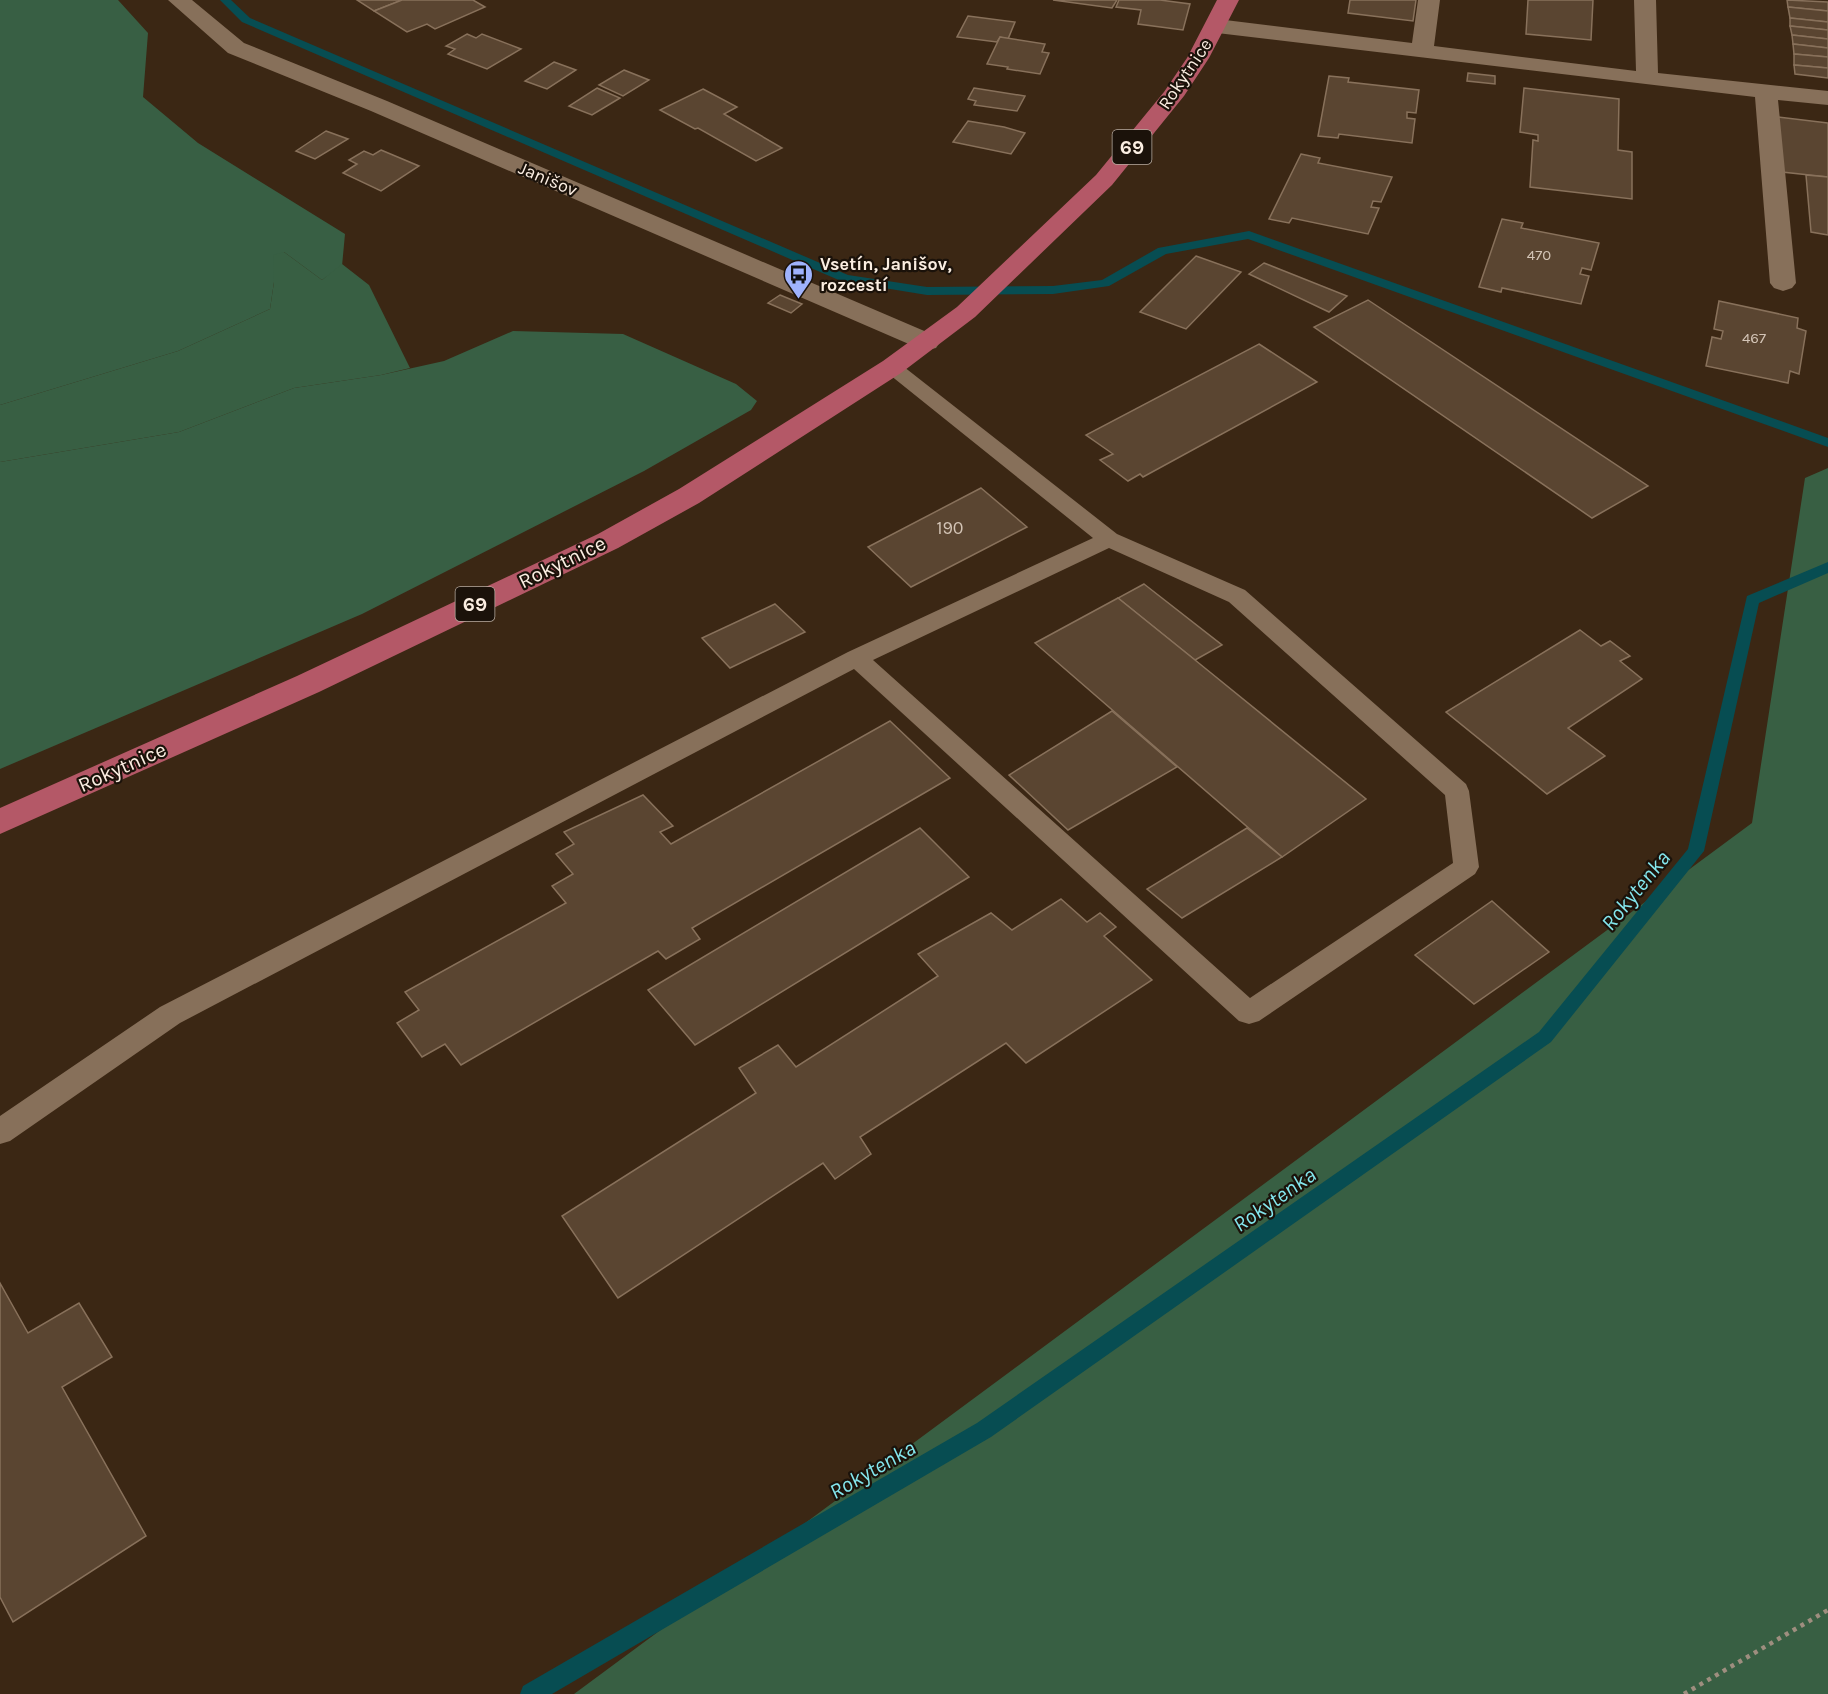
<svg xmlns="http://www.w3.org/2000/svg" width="1828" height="1694" viewBox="0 0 1828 1694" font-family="Karla,sans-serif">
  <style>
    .green { fill: #385f44 }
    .forest { fill: #385f43 }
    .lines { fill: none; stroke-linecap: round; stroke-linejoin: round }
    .stream { fill: #074d52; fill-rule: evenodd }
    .building { fill: #5a4531; stroke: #88715b; stroke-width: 1.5 }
    .path { stroke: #9e8e7f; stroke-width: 4.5; stroke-dasharray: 4 5; stroke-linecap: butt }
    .lane { fill: #87705a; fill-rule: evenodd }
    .street { fill: #87705a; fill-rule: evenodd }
    .primary { fill: #b45867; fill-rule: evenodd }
    .labels { text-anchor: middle; stroke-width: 4.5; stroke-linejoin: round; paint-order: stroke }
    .far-number-label { font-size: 15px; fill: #d3c4b6 }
    .far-street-label { font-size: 18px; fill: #fbeee2; stroke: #1b120a }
    .far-poi-label { font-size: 18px; font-weight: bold; fill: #fbeee2; stroke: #1b120a; text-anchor: start }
    .number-label { font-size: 18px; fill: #d3c4b6 }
    .shield { fill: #1b120a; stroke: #b8aca1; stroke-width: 1.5 }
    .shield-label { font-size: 20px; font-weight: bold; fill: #fbeee2 }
    .street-label { font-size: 21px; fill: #fbeee2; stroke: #1b120a }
    .water-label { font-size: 22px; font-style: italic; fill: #84e6ed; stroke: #1b120a }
  </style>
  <rect width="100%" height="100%" fill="#3b2714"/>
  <g class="green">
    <path d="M0,0H118L148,33L143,97L198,143L345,234L342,266L322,280L284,252L274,282L270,309L178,351L0,405Z"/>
    <path d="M513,331L623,334L736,384L757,401L751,410L644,471L362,614L0,769V462L179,432L294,388L381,375L444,361Z"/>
  </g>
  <g class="forest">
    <path d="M284,252L322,280L342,264L369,285L410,368L381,375L294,388L179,432L0,462V405L178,351L270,309L274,282L273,255Z"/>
    <path d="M1828,468V1694H574L1752,823L1805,478Z"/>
  </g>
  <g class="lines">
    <g class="stream">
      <path d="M220,0H231L250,18L848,275L927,287L1053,286L1102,280L1158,248L1249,231L1828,438V447L1248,239L1166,254L1109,286L1053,294L927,295L841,281L242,22Z"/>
      <path d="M1828,562V573L1759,603L1704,851L1551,1042L991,1437L552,1694H520L523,1686L977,1423L1539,1032L1688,849L1747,596Z"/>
    </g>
  </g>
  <g class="building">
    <path d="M357,0H402L374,11Z"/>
    <path d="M402,0H473L485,7L435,29L427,24L407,32L374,11Z"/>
    <path d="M1053,0H1117L1112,8Z"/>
    <path d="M1119,0H1160L1190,4L1183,30L1138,24L1141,10L1116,7Z"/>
    <path d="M1350,0H1416L1413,21L1348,13Z"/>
    <path d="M1528,0H1593L1591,40L1526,34Z"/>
    <path d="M1787,0L1828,2V11L1788,7Z"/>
    <path d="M1788,7L1828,11V22L1790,18Z"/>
    <path d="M968,16L1015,22L1008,39L1000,37L997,42L957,37Z"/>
    <path d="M1790,18L1828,22V30L1790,26Z"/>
    <path d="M1790,26L1828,30V39L1792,35Z"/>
    <path d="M467,34L476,38L482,34L521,49L487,69L448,54L455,49L446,46Z"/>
    <path d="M1792,35L1828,39V48L1793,44Z"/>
    <path d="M1000,37L1045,44L1042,52L1049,53L1040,74L1007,69L1008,67L987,64Z"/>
    <path d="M1793,44L1828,48V57L1794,54Z"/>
    <path d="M1794,54L1828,57V68L1794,65Z"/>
    <path d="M554,62L576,70L547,89L525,81Z"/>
    <path d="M1794,65L1828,68V78L1795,74Z"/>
    <path d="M624,70L649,80L623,96L599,85Z"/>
    <path d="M1468,73L1495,76V84L1467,81Z"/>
    <path d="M1329,76L1349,78L1348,82L1419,90L1416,113L1407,112V118L1415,119L1412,143L1339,134L1338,138L1318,136Z"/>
    <path d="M597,88L620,98L592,115L569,106Z"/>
    <path d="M974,88L1025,96L1017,111L974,105L976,101L968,99Z"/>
    <path d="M1524,88L1619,99L1618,150L1632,152V199L1530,187L1533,140L1538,141V135L1520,132Z"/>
    <path d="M703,89L737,107L724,114L782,148L756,161L698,128L695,129L660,110Z"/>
    <path d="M1778,117L1828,123V177L1782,172Z"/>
    <path d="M968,121L1004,127L1025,133L1011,154L953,142Z"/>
    <path d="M326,131L348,139L315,159L296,151Z"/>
    <path d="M381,150L419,166L381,191L343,173L357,164L349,160L364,151L373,155Z"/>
    <path d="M1301,154L1320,158L1318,163L1392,177L1381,202L1373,201L1371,207L1379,208L1368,234L1292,218L1289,223L1269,219Z"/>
    <path d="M1806,175L1828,177V235L1811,232Z"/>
    <path d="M1502,219L1523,223L1521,228L1599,243L1591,270L1582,268L1580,274L1589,276L1581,304L1502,288L1501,292L1479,287Z"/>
    <path d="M1196,256L1241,272L1186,329L1140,312Z"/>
    <path d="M1264,263L1347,296L1329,312L1249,274Z"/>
    <path d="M780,295L802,304L791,313L768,303Z"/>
    <path d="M1368,300L1648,486L1592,518L1314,327Z"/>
    <path d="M1719,301L1798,318L1797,328L1806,331L1799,374L1790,371L1788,383L1706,366L1712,337L1721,339L1723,331L1714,329Z"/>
    <path d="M1259,344L1317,382L1143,477L1140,474L1128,481L1100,460L1113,454L1086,435Z"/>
    <path d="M981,488L1027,527L911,587L868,547Z"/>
    <path d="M1144,584L1222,645L1195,660L1118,598Z"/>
    <path d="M1118,598L1195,660L1366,799L1282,857L1035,643Z"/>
    <path d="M775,604L805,632L730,668L702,638Z"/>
    <path d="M1580,630L1601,646L1610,641L1630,656L1620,661L1642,679L1568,728L1605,756L1547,794L1446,712Z"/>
    <path d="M1112,711L1177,767L1068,830L1009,775Z"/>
    <path d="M890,721L950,778L692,928L700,939L666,959L658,951L461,1065L445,1044L422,1057L397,1023L419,1010L405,992L566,903L552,886L573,874L556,854L574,844L564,832L643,795L673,826L660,832L671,844Z"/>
    <path d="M920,828L969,877L695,1045L648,990Z"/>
    <path d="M1247,828L1282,857L1182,918L1147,889Z"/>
    <path d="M1061,899L1087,922L1100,913L1116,927L1104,936L1152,980L1026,1063L1006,1043L860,1137L871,1154L835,1179L823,1163L618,1298L562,1216L756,1093L739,1068L778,1045L796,1067L938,976L918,954L991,913L1012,930Z"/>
    <path d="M1492,901L1549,952L1474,1004L1415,955Z"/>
    <path d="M0,1283L28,1333L79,1303L112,1357L62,1387L146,1536L13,1622L0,1597Z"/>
  </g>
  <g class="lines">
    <path class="path" d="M1684,1694L1828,1610"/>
    <path class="lane" d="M892,361L899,363L1117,534L1245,590L1466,784L1469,791L1479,867L1475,874L1259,1021L1249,1024L1239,1021L854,669L180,1023L10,1141L0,1144V1116L160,1007L848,652L1093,538L885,371L882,367L885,363ZM1109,548L1229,602L1445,795L1453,863L1250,998L873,660Z"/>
    <g class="street">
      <path d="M168,0H192L244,43L387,101L936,336L940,342L936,348L927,350L918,348L371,111L228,53Z"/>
      <path d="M1418,0H1440L1434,46L1636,71L1634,0H1656L1658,73L1828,91V105L1778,100L1796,283L1792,288L1783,291L1774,288L1770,283L1755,97L1217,33L1209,31L1206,26L1209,21L1217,19L1412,43Z"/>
    </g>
    <path class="primary" d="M1217,0H1239L1209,58L1184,96L1112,185L975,317L901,373L699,503L618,548L319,692L0,834V808L297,676L598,534L679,489L883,361L957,307L1096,175L1164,92L1187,58Z"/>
  </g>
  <defs>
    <symbol id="bus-pin" viewBox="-11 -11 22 30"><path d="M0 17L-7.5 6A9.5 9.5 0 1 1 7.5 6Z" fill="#9fb3fd" stroke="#1b120a"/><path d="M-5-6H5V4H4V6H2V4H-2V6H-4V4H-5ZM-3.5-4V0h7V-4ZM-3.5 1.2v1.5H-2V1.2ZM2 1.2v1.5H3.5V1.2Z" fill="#111"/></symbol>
  </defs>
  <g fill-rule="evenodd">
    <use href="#bus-pin" x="782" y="258" width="33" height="45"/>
  </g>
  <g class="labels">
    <g class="far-number-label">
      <text x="1539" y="260">470</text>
      <text x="1754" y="343">467</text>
    </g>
    <g class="far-street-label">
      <text transform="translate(1185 74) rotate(-56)" y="6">Rokytnice</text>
      <text transform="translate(548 179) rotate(23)" y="6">Janišov</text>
    </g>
    <g class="far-poi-label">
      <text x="820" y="270">Vsetín, Janišov,<tspan x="820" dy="21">rozcestí</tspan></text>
    </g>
    <g class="number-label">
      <text x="950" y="534">190</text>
    </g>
    <g class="shield">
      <rect x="1112.5" y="130" width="39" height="34" rx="4.5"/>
      <rect x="455.5" y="587" width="39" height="34" rx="4.5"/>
    </g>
    <g class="shield-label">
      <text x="1132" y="154">69</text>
      <text x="475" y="611">69</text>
    </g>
    <g class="street-label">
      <text transform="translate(562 562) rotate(-26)" y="7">Rokytnice</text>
      <text transform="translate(122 767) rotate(-24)" y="7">Rokytnice</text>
    </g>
    <g class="water-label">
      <text transform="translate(1635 890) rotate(-51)" y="8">Rokytenka</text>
      <text transform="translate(1274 1199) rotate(-35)" y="8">Rokytenka</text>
      <text transform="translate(872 1469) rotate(-30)" y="8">Rokytenka</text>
    </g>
  </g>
</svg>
